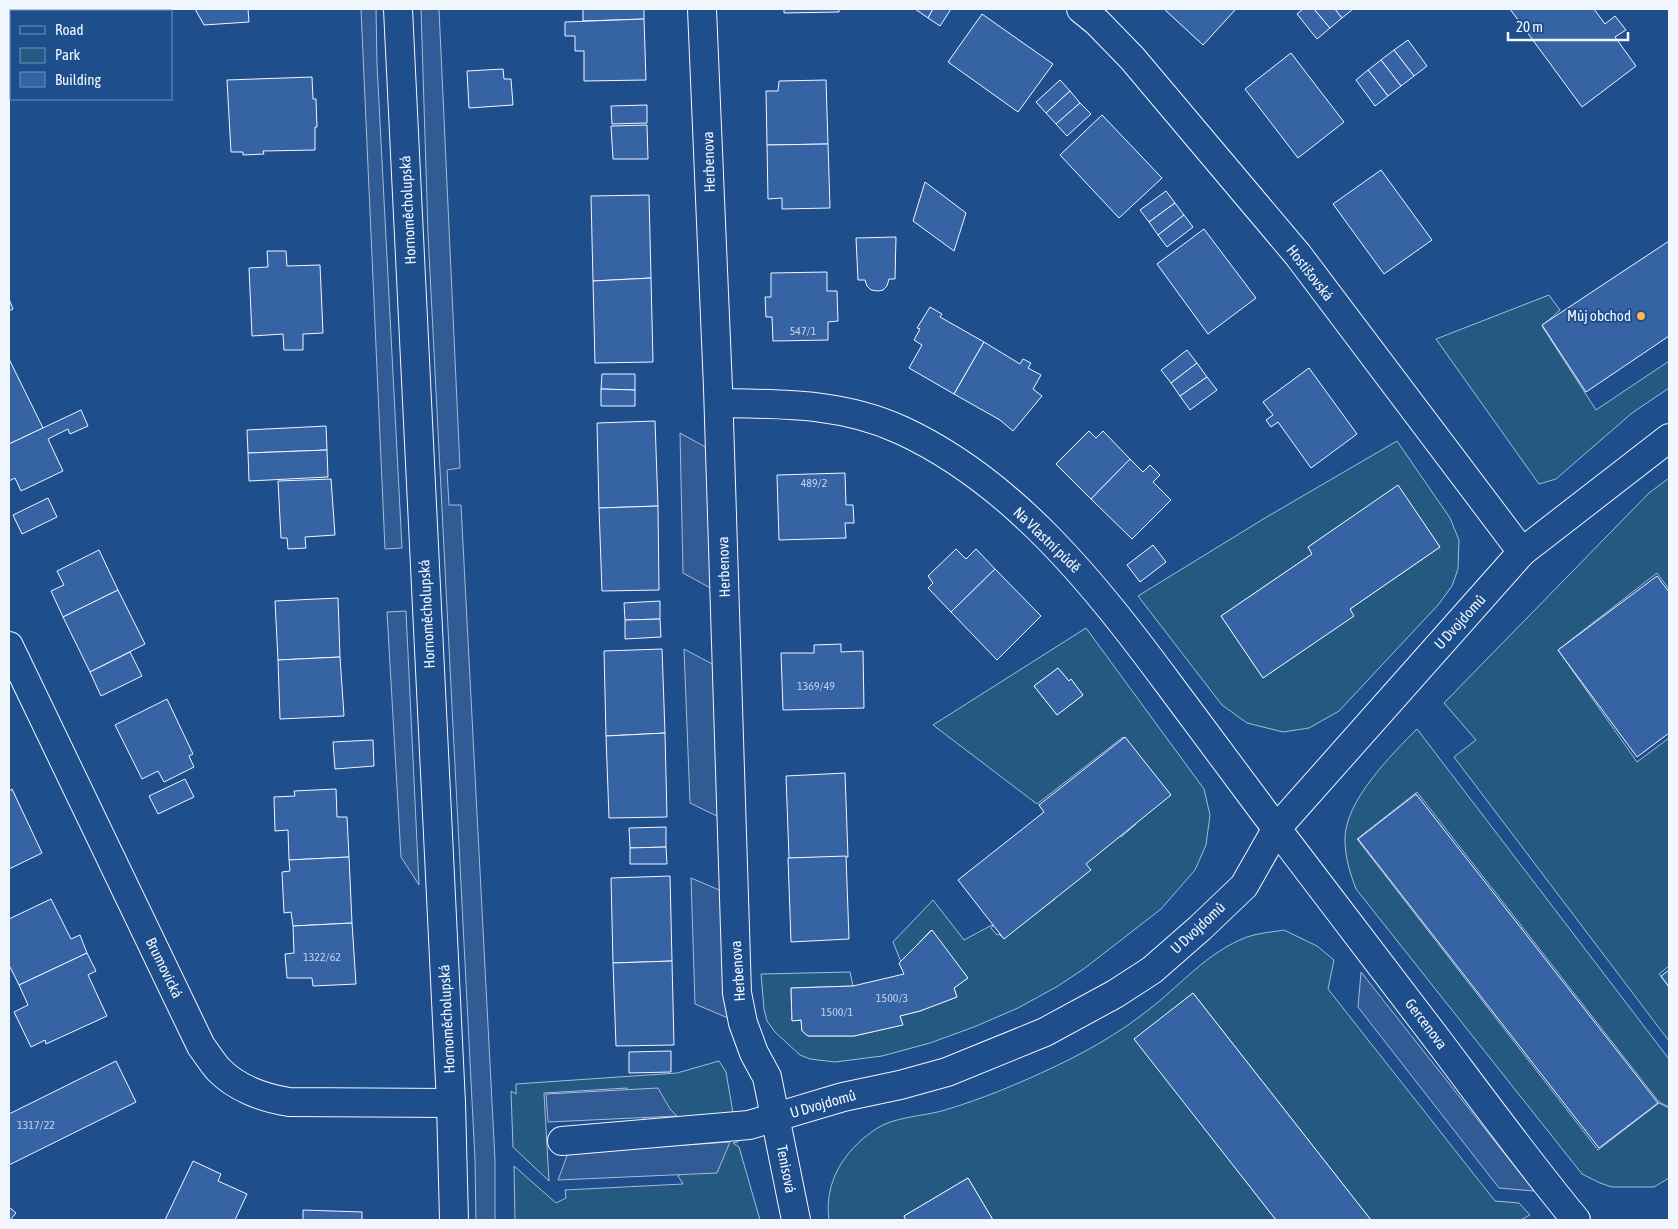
<svg xmlns="http://www.w3.org/2000/svg" width="1678" height="1229" viewBox="0 0 1678 1229" font-family="'Asap Condensed',sans-serif">
  <style>
    .green { fill: #245a82; stroke: #a8bbd7; fill-rule: evenodd }
    .parking { fill: #305b95; stroke: #a8bbd7 }
    .building { fill: #3563a3; stroke: #f2f6ff }
    .lines { fill: none; stroke-linecap: round; stroke-linejoin: round }
    .minor-casing { stroke: #f2f6ff; stroke-width: 30 }
    .tertiary-casing { stroke: #f2f6ff; stroke-width: 30 }
    .minor { stroke: #1f4e8c; stroke-width: 28 }
    .tertiary { stroke: #1f4e8c; stroke-width: 28 }
    .poi-dot { fill: #ffb74d; stroke: #1f4e8c; stroke-width: 2 }
    .labels { text-anchor: middle; stroke-width: 4; stroke-linejoin: round; paint-order: stroke }
    .number-label { font-size: 12px; fill: #c3d1e8 }
    .street-label { font-size: 15px; fill: #f2f6ff; stroke: #1f4e8c }
    .poi-label { font-size: 15px; fill: #f2f6ff; stroke: #1f4e8c; text-anchor: end }
  </style>
  <rect width="100%" height="100%" fill="#1f4e8c"/>
  <g class="green">
    <path d="M1549,295L1560,310L1542,326L1596,410L1669,361V388L1632,413L1556,479L1539,484L1436,339Z"/>
    <path d="M1397,441L1450,518L1459,540L1458,569L1452,586L1438,605L1339,711L1309,728L1283,732L1247,723L1222,705L1138,596L1265,518ZM1398,486L1440,547L1350,609L1353,616L1263,678L1221,616L1312,554L1308,547Z"/>
    <path d="M1669,478V589L1657,573L1558,650L1637,762L1669,738V966L1659,974L1669,987V1041L1454,757L1476,740L1444,703L1649,493Z"/>
    <path d="M1086,628L1204,789L1210,815L1206,845L1195,870L1161,909L1085,968L1058,986L1018,1008L974,1027L930,1043L882,1056L835,1062L810,1059L800,1055L775,1032L767,1021L764,1009L761,974L850,972L853,986L791,988L792,1020H801L802,1031L808,1036H854L902,1025L900,1016L920,1011L957,997L954,988L968,978L931,930L901,962L893,942L933,900L964,940L992,925L993,926L991,928L997,935L999,934L1003,938L1055,899V897L1084,863L1119,835L1121,837L1136,824L1135,822L1170,794L1123,737L1037,804L933,725ZM1058,668L1069,681L1071,680L1083,695L1057,715L1034,686Z"/>
    <path d="M1417,729L1669,1059V1107L1659,1102L1417,792L1357,839L1598,1150L1659,1103L1669,1108V1178L1654,1187H1612L1600,1183L1582,1174L1356,889C1350,873 1345,857 1345,840C1344,802 1391,755 1417,729Z"/>
    <path d="M1284,930L1317,946L1334,960L1328,989L1495,1201L1519,1203L1530,1215L1521,1220H1371L1193,993L1135,1039L1276,1220H993L968,1178L904,1216L906,1220H829C824,1183 843,1152 873,1131C893,1116 922,1117 945,1110C982,1099 1018,1084 1054,1067C1086,1052 1119,1033 1147,1011C1180,986 1207,952 1247,937C1259,933 1272,932 1284,930Z"/>
    <path d="M719,1061L726,1072L738,1142L733,1143L739,1147L760,1220H515L514,1166L556,1203L566,1198L565,1190L683,1184L678,1176L694,1165L661,1149L627,1088L544,1093L549,1181L513,1147L511,1091L516,1094V1084L677,1073Z"/>
  </g>
  <g class="parking">
    <path d="M361,9H376L377,64L402,548L385,549Z"/>
    <path d="M421,9H439L460,468L447,470L449,505H461L495,1160V1220H476L475,1160L428,233Z"/>
    <path d="M680,433L709,449L714,590L683,573Z"/>
    <path d="M406,611L419,885L401,857L387,612Z"/>
    <path d="M684,649L716,666L721,818L690,803Z"/>
    <path d="M691,878L724,892L728,1018L695,1004Z"/>
    <path d="M1361,972L1534,1191L1499,1188L1358,1007Z"/>
    <path d="M658,1088L670,1109L677,1116L548,1122L546,1094Z"/>
    <path d="M730,1142L717,1173L558,1180L568,1153Z"/>
  </g>
  <g class="building">
    <path d="M87,9H105L100,11H88Z"/>
    <path d="M195,9H248L249,22L204,25Z"/>
    <path d="M583,9H644V19L583,21Z"/>
    <path d="M784,9H839V12L784,13Z"/>
    <path d="M915,9H933L928,18Z"/>
    <path d="M933,9H951L940,26L928,18Z"/>
    <path d="M1164,9H1236L1203,45Z"/>
    <path d="M1303,9H1314L1330,28L1317,39L1297,14Z"/>
    <path d="M1314,9H1335L1342,18L1330,28Z"/>
    <path d="M1335,9H1353L1342,18Z"/>
    <path d="M1510,9H1594L1605,24L1615,16L1626,30L1615,37L1636,66L1582,107Z"/>
    <path d="M982,14L1053,64L1018,112L948,62Z"/>
    <path d="M644,19L646,80L584,81V51H575V36H565V22Z"/>
    <path d="M1408,40L1427,66L1414,76L1394,50Z"/>
    <path d="M1394,50L1414,76L1401,86L1381,60Z"/>
    <path d="M1291,53L1344,122L1298,158L1245,89Z"/>
    <path d="M1381,60L1401,86L1388,96L1368,70Z"/>
    <path d="M503,69L504,79H511L513,105L469,108L467,71Z"/>
    <path d="M1368,70L1388,96L1375,106L1356,80Z"/>
    <path d="M312,77L313,99H316L317,127H315V150L263,151L264,154L243,155V152H231L227,80Z"/>
    <path d="M826,80L828,144L767,145L766,91H778L779,81Z"/>
    <path d="M1060,80L1070,91L1046,113L1036,102Z"/>
    <path d="M1070,91L1080,103L1056,124L1046,113Z"/>
    <path d="M1080,103L1091,114L1067,136L1056,124Z"/>
    <path d="M647,105V123L612,124L611,106Z"/>
    <path d="M1102,115L1162,178L1119,218L1060,155Z"/>
    <path d="M647,125L648,159H613L611,126Z"/>
    <path d="M828,144L830,208L782,209V198L768,199L767,145Z"/>
    <path d="M1381,170L1432,240L1384,274L1333,204Z"/>
    <path d="M925,182L966,213L954,251L913,221Z"/>
    <path d="M1166,191L1175,203L1149,222L1140,210Z"/>
    <path d="M649,195L651,278L593,281L591,196Z"/>
    <path d="M1175,203L1184,215L1158,235L1149,222Z"/>
    <path d="M1184,215L1193,227L1167,247L1158,235Z"/>
    <path d="M1204,229L1256,298L1208,334L1157,264Z"/>
    <path d="M896,237L895,279H889L887,286L883,290L878,291L871,290L867,286L865,280H858L856,238Z"/>
    <path d="M1669,241V336L1586,392L1542,325Z"/>
    <path d="M267,251H286L287,266L320,265L323,333L303,334V350H284L283,334L252,336L249,268L268,267Z"/>
    <path d="M827,272V291H837L838,321L828,322V340L773,341L772,317H766L765,297H771V273Z"/>
    <path d="M651,278L653,362L595,363L593,281Z"/>
    <path d="M9,299L13,309L9,311Z"/>
    <path d="M930,307L942,314L940,317L984,342L954,394L909,368L922,345L914,340L920,329L917,328Z"/>
    <path d="M984,342L1020,364L1023,359L1031,363L1028,368L1041,375L1033,389L1042,396L1013,431L1000,420L954,394Z"/>
    <path d="M1187,350L1197,363L1171,383L1161,370Z"/>
    <path d="M9,359L43,428L9,444Z"/>
    <path d="M1197,363L1207,377L1180,396L1171,383Z"/>
    <path d="M1309,368L1357,434L1311,468L1278,422L1271,427L1266,420L1273,415L1263,402Z"/>
    <path d="M602,374H635V390L601,389Z"/>
    <path d="M1207,377L1217,390L1190,410L1180,396Z"/>
    <path d="M601,389L635,390V406H601Z"/>
    <path d="M81,410L88,426L70,434L68,429L48,439L63,471L21,491L15,478L9,481V444Z"/>
    <path d="M655,421L658,506L599,508L597,423Z"/>
    <path d="M326,426L327,450L248,453L247,430Z"/>
    <path d="M1089,431L1096,438L1103,431L1130,459L1091,499L1056,464Z"/>
    <path d="M327,450L328,477L249,481L248,453Z"/>
    <path d="M1130,459L1143,472L1150,465L1160,475L1153,482L1171,500L1132,539L1091,499Z"/>
    <path d="M845,473L846,505H853L854,523H845L846,538L779,540L777,475Z"/>
    <path d="M331,479L335,535L305,537L306,548L288,549L287,538H281L278,481Z"/>
    <path d="M1398,485L1440,547L1350,609L1354,616L1263,678L1221,616L1312,554L1308,547Z"/>
    <path d="M48,498L57,517L22,534L13,515Z"/>
    <path d="M658,506L659,590L602,591L599,508Z"/>
    <path d="M1153,545L1166,562L1140,582L1127,565Z"/>
    <path d="M956,549L966,559L976,549L995,569L951,612L928,588L933,583L928,576Z"/>
    <path d="M99,550L118,590L63,617L51,591L64,585L57,571Z"/>
    <path d="M995,569L1041,616L997,660L951,612Z"/>
    <path d="M1657,576L1669,592V733L1637,757L1558,650Z"/>
    <path d="M118,590L145,644L90,672L63,617Z"/>
    <path d="M338,598L340,657L278,660L275,601Z"/>
    <path d="M660,601V619L625,620L624,603Z"/>
    <path d="M660,619L661,637L625,639V620Z"/>
    <path d="M841,644V652L863,651L864,708L783,710L781,653H814V645Z"/>
    <path d="M662,649L665,733L606,736L604,651Z"/>
    <path d="M130,652L142,676L101,696L90,672Z"/>
    <path d="M340,657L344,716L280,719L278,660Z"/>
    <path d="M1058,668L1069,681L1071,679L1083,695L1057,715L1034,686Z"/>
    <path d="M167,699L193,754L189,756L194,767L164,782L158,771L142,779L115,725Z"/>
    <path d="M665,733L667,817L609,818L606,736Z"/>
    <path d="M1125,737L1171,795L1086,864L1091,870L1004,939L958,880L1044,812L1039,805Z"/>
    <path d="M373,740L374,766L335,769L333,742Z"/>
    <path d="M845,773L848,857L789,858L786,776Z"/>
    <path d="M185,779L194,797L158,814L149,796Z"/>
    <path d="M12,789L42,853L9,869V791Z"/>
    <path d="M336,789L337,817H347L349,857L289,860L288,830L275,831L274,797L295,796L294,791Z"/>
    <path d="M1416,794L1658,1103L1599,1148L1358,839Z"/>
    <path d="M666,827V847L630,848L629,828Z"/>
    <path d="M666,847L667,864H630V848Z"/>
    <path d="M846,856L849,939L791,942L788,858Z"/>
    <path d="M349,857L352,923L293,926L291,912L284,913L282,872L290,871L289,860Z"/>
    <path d="M670,876L672,961L613,963L611,878Z"/>
    <path d="M51,899L71,939L80,935L87,953L19,985L9,965V919Z"/>
    <path d="M352,923L356,984L313,986L312,978H287L285,954L294,953L293,926Z"/>
    <path d="M932,930L968,978L954,988L957,997L920,1011L900,1016L903,1025L854,1036H808L802,1031L801,1020L792,1021L791,988L853,986L904,974L899,963Z"/>
    <path d="M87,953L96,971L88,975L107,1016L46,1044L45,1040L31,1047L14,1012L28,1005L19,985Z"/>
    <path d="M672,961L674,1045L616,1046L613,963Z"/>
    <path d="M1669,970V987L1661,976Z"/>
    <path d="M1193,993L1371,1220H1276L1134,1039Z"/>
    <path d="M671,1051V1072L629,1073V1052Z"/>
    <path d="M116,1061L136,1102L9,1165V1114Z"/>
    <path d="M193,1161L221,1174L218,1181L247,1194L235,1220H165Z"/>
    <path d="M968,1178L993,1220H906L904,1216Z"/>
    <path d="M9,1207L16,1213L10,1220H9Z"/>
    <path d="M303,1210L362,1212V1220H303Z"/>
  </g>
  <g class="lines">
    <defs>
      <g id="minor">
        <path d="M702,9L718,388L737,993L743,1023L754,1053L767,1077L796,1220"/>
        <path d="M1081,9L1097,22L1132,58L1298,255L1522,552"/>
        <path d="M719,403C782,404 842,403 901,430C1014,482 1096,586 1168,683C1200,726 1232,769 1264,812C1322,889 1381,966 1440,1043C1485,1103 1529,1163 1576,1220"/>
        <path d="M9,646L201,1046C207,1054 212,1062 218,1069C236,1088 264,1098 289,1102L451,1103"/>
        <path d="M562,1141L749,1125L843,1097L900,1085L947,1072L1045,1032L1115,994L1152,970L1200,928L1244,886L1277,828L1522,552L1669,438"/>
      </g>
      <path id="tertiary" d="M398,9L451,1103L454,1220"/>
    </defs>
    <use href="#minor" class="minor-casing"/>
    <use href="#tertiary" class="tertiary-casing"/>
    <use href="#minor" class="minor"/>
    <use href="#tertiary" class="tertiary"/>
  </g>
  <circle class="poi-dot" cx="1641" cy="316" r="5"/>
  <g class="labels">
    <g class="number-label">
      <text x="803" y="335">547/1</text>
      <text x="814" y="487">489/2</text>
      <text x="816" y="690">1369/49</text>
      <text x="322" y="961">1322/62</text>
      <text x="892" y="1002">1500/3</text>
      <text x="837" y="1016">1500/1</text>
      <text x="36" y="1129">1317/22</text>
    </g>
    <g class="street-label">
      <text transform="translate(709 162) rotate(-92)" y="5">Herbenova</text>
      <text transform="translate(408 210) rotate(-93)" y="5">Hornoměcholupská</text>
      <text transform="translate(1310 273) rotate(52)" y="5">Hostišovská</text>
      <text transform="translate(1047 540) rotate(44)" y="5">Na Vlastní půdě</text>
      <text transform="translate(724 567) rotate(-92)" y="5">Herbenova</text>
      <text transform="translate(427 614) rotate(-93)" y="5">Hornoměcholupská</text>
      <text transform="translate(1460 622) rotate(-48)" y="5">U Dvojdomů</text>
      <text transform="translate(1198 928) rotate(-43)" y="5">U Dvojdomů</text>
      <text transform="translate(164 968) rotate(64)" y="5">Brumovická</text>
      <text transform="translate(738 971) rotate(-94)" y="5">Herbenova</text>
      <text transform="translate(447 1019) rotate(-93)" y="5">Hornoměcholupská</text>
      <text transform="translate(1426 1024) rotate(53)" y="5">Gercenova</text>
      <text transform="translate(823 1104) rotate(-16)" y="5">U Dvojdomů</text>
      <text transform="translate(786 1169) rotate(79)" y="5">Tenisová</text>
    </g>
    <g class="poi-label">
      <text x="1631" y="321">Můj obchod</text>
    </g>
  </g>
  <rect width="1678" height="1229" fill="none" stroke="#f2f6ff" stroke-width="20"/>
  <rect x="10" y="10" width="162" height="90" fill="#1f4e8c" stroke="#7391ba"/>
  <rect x="20" y="26" width="25" height="8" fill="#1f4e8c" stroke="#7391ba"/>
  <text x="55" y="35" font-size="15" fill="#f2f6ff">Road</text>
  <rect x="20" y="48" width="25" height="15" fill="#245a82" stroke="#7391ba"/>
  <text x="55" y="60" font-size="15" fill="#f2f6ff">Park</text>
  <rect x="20" y="72" width="25" height="15" fill="#3563a3" stroke="#7391ba"/>
  <text x="55" y="85" font-size="15" fill="#f2f6ff">Building</text>
  <path d="M1508 32v8h120v-8" fill="none" stroke="#f2f6ff" stroke-width="2.5"/>
  <text x="1516" y="32" font-size="15" fill="#f2f6ff" stroke="#1f4e8c" stroke-width="4" paint-order="stroke">20 m</text>
</svg>
